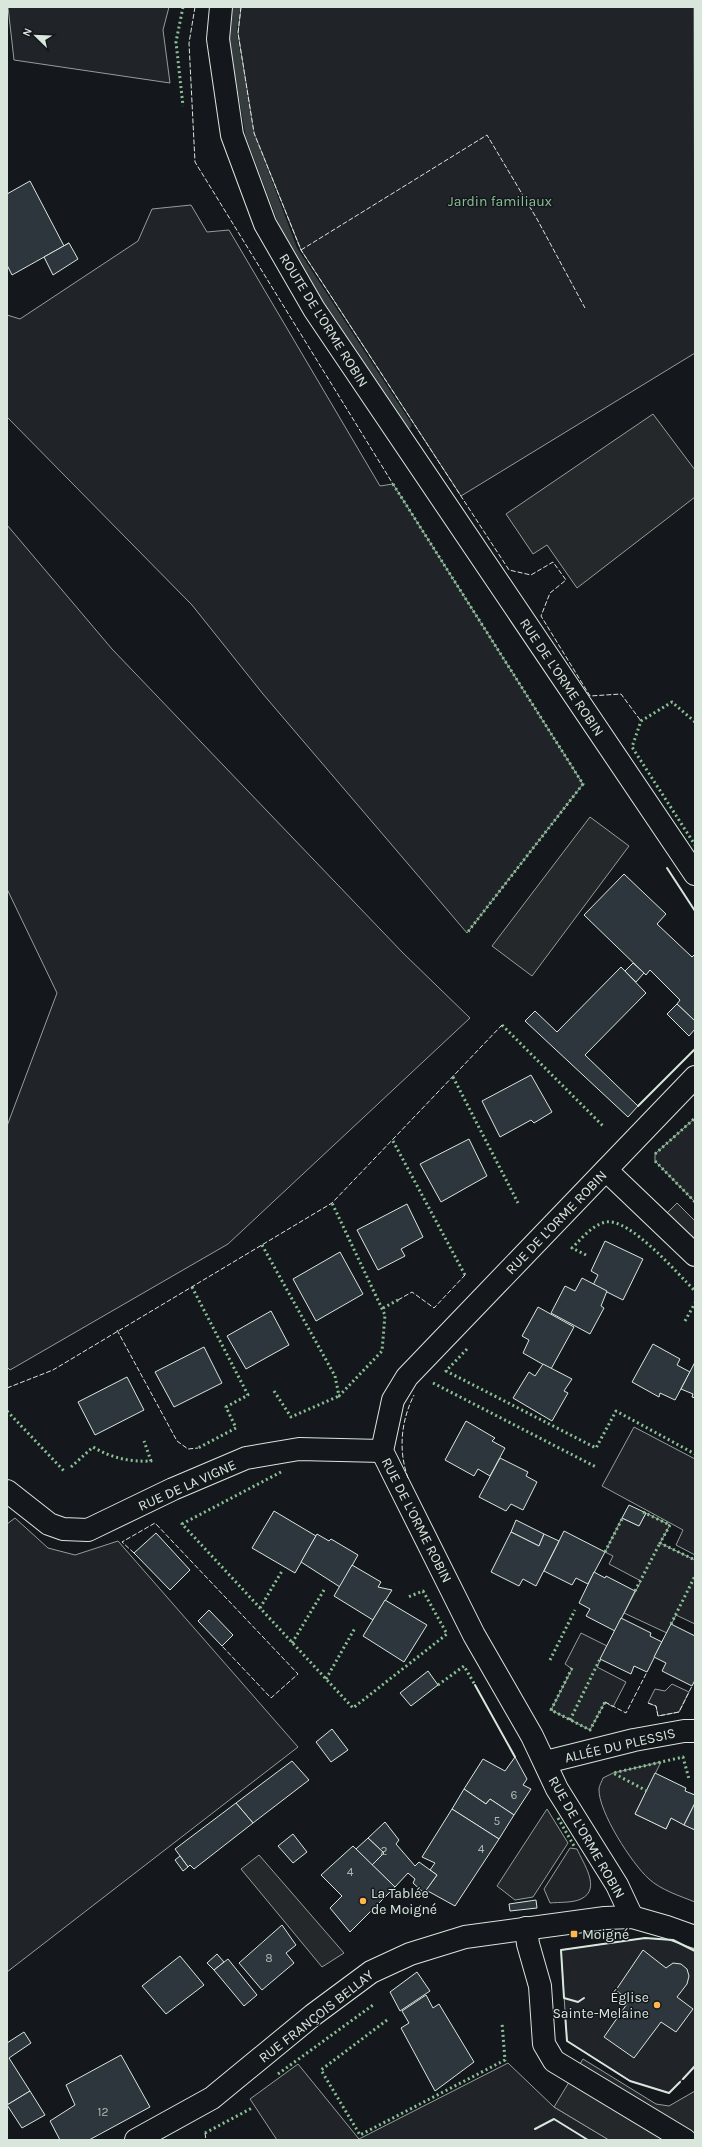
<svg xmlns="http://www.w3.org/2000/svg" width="702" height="2147" viewBox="0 0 702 2147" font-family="Karla,sans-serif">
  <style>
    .green { fill: #202428; stroke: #939e99 }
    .parking { fill: #24282b; stroke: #939e99 }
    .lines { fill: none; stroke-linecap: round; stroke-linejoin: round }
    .stream { stroke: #363b3e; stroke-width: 9 }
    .building { fill: #2c363c; stroke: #d8e6dc }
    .street-casing { stroke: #d8e6dc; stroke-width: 24 }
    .secondary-casing { stroke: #d8e6dc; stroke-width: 24 }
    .street { stroke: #14181c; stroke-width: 22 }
    .secondary { stroke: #14181c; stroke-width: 22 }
    .hedge { stroke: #8ac095; stroke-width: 3; stroke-dasharray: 2 3; stroke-linecap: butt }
    .fence { stroke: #d8e6dc; stroke-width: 1; stroke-dasharray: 5 2; stroke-linecap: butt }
    .wall { stroke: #d8e6dc; stroke-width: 2 }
    .poi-dot { fill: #ffb74d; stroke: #14181c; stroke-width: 1.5 }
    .labels { text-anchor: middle; stroke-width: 3; stroke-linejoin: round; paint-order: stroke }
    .number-label { font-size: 12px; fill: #adbab4 }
    .park-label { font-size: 14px; fill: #8ac095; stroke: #14181c }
    .street-label { font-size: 14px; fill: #d8e6dc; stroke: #14181c }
    .poi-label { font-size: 14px; fill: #d8e6dc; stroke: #14181c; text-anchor: start }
  </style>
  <rect width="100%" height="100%" fill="#14181c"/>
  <g class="green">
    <path d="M8,7H169L163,30L170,83L14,60Z"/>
    <path d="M241,7H694L695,353L461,496L301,250L254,133L238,33Z"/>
    <path d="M191,205L207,232L229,230L380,486L393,484L583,784L467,933L263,694L192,605L7,417V315L20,319L138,241L152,209Z"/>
    <path d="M7,525L112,649L403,953L470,1018L228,1244L10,1370L7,1367V1126L57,993L7,889Z"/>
    <path d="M695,1118V1202L655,1161V1154Z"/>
    <path d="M634,1427L695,1459V1555L676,1545L683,1530L602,1486Z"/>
    <path d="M646,1513L670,1525L660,1543L695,1560V1624L676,1615L667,1633L624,1613L641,1581L609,1564L613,1556L605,1552L622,1518L639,1526Z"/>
    <path d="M15,1518L48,1548L75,1555L118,1541L298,1747L7,1972V1524Z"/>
    <path d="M581,1633L607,1646L597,1667L626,1682L613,1707L605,1702L590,1730L551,1710L572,1669L565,1664Z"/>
    <path d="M672,1684L689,1692L679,1712L658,1716L656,1706L648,1703L655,1689L665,1691Z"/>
    <path d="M661,1762L635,1814L666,1829L671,1818L695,1830V1902C680,1896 661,1890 649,1879C632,1864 598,1811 599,1789C599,1786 602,1781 603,1778L613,1773Z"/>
    <path d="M570,1848L577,1849C583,1863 602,1889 581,1899C573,1903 559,1902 550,1903L544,1889Z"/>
    <path d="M645,1938L673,1940L695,1951V2066L669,2093L630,2081L567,2041L561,1950Z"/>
    <path d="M508,2063L554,2107L609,2140H277L250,2099L298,2064L359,2139Z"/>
  </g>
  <g class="parking">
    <path d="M653,414L695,470V497L577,588L547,545L533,554L506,514Z"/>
    <path d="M590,817L629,846L532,976L492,946Z"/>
    <path d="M677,1203L695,1221V1255L659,1221Z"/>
    <path d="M547,1809L568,1843L533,1897L515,1900L497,1886Z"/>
    <path d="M259,1855L344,1953L322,1967L241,1869Z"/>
    <path d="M583,2059L656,2104L669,2106L695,2091V2140H609L554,2107Z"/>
  </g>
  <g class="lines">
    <path class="stream" d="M236,7L232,32L250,135L293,250L407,425"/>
  </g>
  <g class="building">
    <path d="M30,181L64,246L69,243L12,275L7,265V194Z"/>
    <path d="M69,243L78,259L53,275L44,257Z"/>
    <path d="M624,874L666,914L657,924L692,957L695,954V1021L677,1004L680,1000L650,970L646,975L584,915Z"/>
    <path d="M633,963L644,973L636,982L625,971Z"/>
    <path d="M621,967L646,993L585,1055L638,1106L628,1117L525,1021L535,1011L557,1032Z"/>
    <path d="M677,1004L695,1021V1029L689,1036L667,1014Z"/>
    <path d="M531,1075L552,1112L534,1123L531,1120L500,1137L482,1101Z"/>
    <path d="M469,1139L487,1176L441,1202L420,1164Z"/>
    <path d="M407,1204L423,1237L401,1249L405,1256L378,1270L357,1230Z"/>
    <path d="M605,1241L643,1259L623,1300L593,1285L598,1275L591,1271Z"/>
    <path d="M340,1252L363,1294L316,1321L293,1279Z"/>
    <path d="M582,1278L607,1291L601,1306L604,1308L590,1334L551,1313L565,1286L575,1291Z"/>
    <path d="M538,1307L574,1327L551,1369L523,1353L529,1340L522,1336Z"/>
    <path d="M271,1311L289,1345L246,1369L227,1336Z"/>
    <path d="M653,1344L680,1359L677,1365L690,1372L675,1400L660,1393L659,1397L632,1382Z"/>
    <path d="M204,1347L222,1383L174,1407L155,1372Z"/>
    <path d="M695,1362V1398L692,1397L693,1394L681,1389Z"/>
    <path d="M543,1364L572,1379L564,1391L568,1393L552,1421L513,1398L529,1372L535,1376Z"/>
    <path d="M127,1377L144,1410L95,1435L78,1402Z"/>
    <path d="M466,1421L495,1438L492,1441L505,1448L490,1476L478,1469L474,1476L445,1460Z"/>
    <path d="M500,1458L528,1472L526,1476L537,1482L523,1510L511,1504L506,1511L479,1497Z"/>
    <path d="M629,1505L646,1513L639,1526L622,1518Z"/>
    <path d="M274,1511L316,1536L295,1573L252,1548Z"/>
    <path d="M516,1520L544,1534L539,1546L511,1532Z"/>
    <path d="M564,1531L605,1552L588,1584L576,1578L572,1585L544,1571Z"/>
    <path d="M511,1532L539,1546L544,1534L559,1541L536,1586L523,1579L519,1586L491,1572Z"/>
    <path d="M156,1533L190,1570L170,1590L134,1553Z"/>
    <path d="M317,1534L329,1541L331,1539L358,1555L340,1587L301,1562Z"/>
    <path d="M352,1565L381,1582L378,1587L392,1590L373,1620L334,1596Z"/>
    <path d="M594,1572L605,1578L606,1576L635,1591L615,1631L586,1616L590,1609L579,1603Z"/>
    <path d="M385,1600L427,1625L404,1662L363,1636Z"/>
    <path d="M209,1610L233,1635L222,1646L198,1621Z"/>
    <path d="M621,1618L651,1633L650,1636L662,1642L647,1672L634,1666L631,1674L600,1659Z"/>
    <path d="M671,1624L695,1636V1680L692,1686L662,1671L666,1663L654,1657Z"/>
    <path d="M428,1671L438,1685L411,1706L400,1693Z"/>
    <path d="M332,1729L348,1750L331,1762L316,1742Z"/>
    <path d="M515,1757L527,1779L523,1785L531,1789L514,1815L490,1799L486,1804L464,1789L483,1759L505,1771Z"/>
    <path d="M292,1761L309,1780L253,1823L236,1803Z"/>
    <path d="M655,1773L686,1788L685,1791L695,1795V1803L684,1825L671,1818L666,1829L635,1814Z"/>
    <path d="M464,1789L486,1804L490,1799L514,1815L499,1839L452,1809Z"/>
    <path d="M236,1803L253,1823L194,1869L190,1865L188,1867L175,1849Z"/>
    <path d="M695,1803V1830L684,1825Z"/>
    <path d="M452,1809L499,1839L455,1906L426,1890L437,1875L430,1870L435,1863L422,1857Z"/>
    <path d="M385,1822L399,1840L396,1844L415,1866L419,1862L437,1875L424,1893L413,1883L415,1879L408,1873L395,1887L372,1865L384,1853L368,1838Z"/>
    <path d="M293,1834L307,1852L293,1863L278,1846Z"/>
    <path d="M368,1838L384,1853L372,1865L356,1849Z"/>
    <path d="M353,1846L395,1887L350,1932L330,1908L342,1896L321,1875Z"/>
    <path d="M180,1856L188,1867L183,1871L175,1860Z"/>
    <path d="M536,1900L537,1908L510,1911L509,1904Z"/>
    <path d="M282,1925L296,1945L286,1953L294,1963L262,1990L239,1963Z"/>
    <path d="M643,1950L666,1968L673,1963L681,1964L687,1969L689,1976L687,1984L677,1997L693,2009L676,2032L661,2022L634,2058L604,2037L629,2001L616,1990Z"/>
    <path d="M217,1954L224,1962L214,1970L207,1963Z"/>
    <path d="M180,1956L204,1985L166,2014L142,1986Z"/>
    <path d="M228,1959L257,1995L244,2006L214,1970Z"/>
    <path d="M417,1972L430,1991L400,2011L390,1992Z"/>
    <path d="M426,1995L433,2008L439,2004L474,2062L435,2091L401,2028L409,2023L402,2011Z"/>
    <path d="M24,2032L31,2043L9,2058L30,2091L7,2105V2043Z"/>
    <path d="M121,2055L150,2107L89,2140H60L50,2121L75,2105L66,2085Z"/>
    <path d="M30,2091L45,2115L22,2128L7,2105Z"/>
  </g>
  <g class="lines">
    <defs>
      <g id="street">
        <path d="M221,7L218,39L232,135L265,224L314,309L695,874"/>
        <path d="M606,1170L695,1255"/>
        <path d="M7,1491L49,1524L63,1529L88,1530L173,1489L246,1458L299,1449L382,1451"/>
        <path d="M546,1762L634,1740L684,1731H695"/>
        <path d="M632,1917L617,1885L557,1789L532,1736L474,1635L382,1451L393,1400L407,1377L695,1077"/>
        <path d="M526,1928L528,1944L540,1986L544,2044L554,2061L685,2140"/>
      </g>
      <path id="secondary" d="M136,2140L212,2098L313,2015L371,1972L410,1954L465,1937L605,1918L632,1917L667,1927L695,1937"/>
    </defs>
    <use href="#street" class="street-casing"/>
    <use href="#secondary" class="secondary-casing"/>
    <use href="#street" class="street"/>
    <use href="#secondary" class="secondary"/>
    <g class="hedge">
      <path d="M183,7L176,42L183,106"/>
      <path d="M393,484L583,784L467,933"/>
      <path d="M695,722L672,702L641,721L632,747L695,845"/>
      <path d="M502,1025L604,1127"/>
      <path d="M453,1077L518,1203"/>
      <path d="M393,1141L465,1275"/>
      <path d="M655,1154L695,1118"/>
      <path d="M655,1161L695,1202"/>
      <path d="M262,1245L335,1376L339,1396L382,1351L385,1315L332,1203"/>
      <path d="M586,1255L572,1248C582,1238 592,1225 606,1222C630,1218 678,1274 695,1291"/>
      <path d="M192,1287L248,1395L226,1407L236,1428L198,1448"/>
      <path d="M383,1308L398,1300"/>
      <path d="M685,1321L695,1303"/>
      <path d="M467,1349L446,1371L596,1448L616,1411L695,1454"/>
      <path d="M433,1383L596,1467"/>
      <path d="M274,1391L291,1417L339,1396"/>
      <path d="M7,1411L65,1472"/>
      <path d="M71,1467L93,1447C112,1458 129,1462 151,1461L144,1441"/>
      <path d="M281,1472L182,1524L353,1708L447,1634L423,1591L408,1597"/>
      <path d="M643,1512L670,1525L660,1543L695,1560"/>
      <path d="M605,1552L623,1517"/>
      <path d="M635,1591L660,1543"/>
      <path d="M260,1608L282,1571"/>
      <path d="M671,1624L695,1576"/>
      <path d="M292,1643L324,1590"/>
      <path d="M550,1660L575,1610"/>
      <path d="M572,1668L551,1710L590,1730L605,1702"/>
      <path d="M326,1679L355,1628"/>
      <path d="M438,1685L464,1666L475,1685"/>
      <path d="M570,1720L600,1659"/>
      <path d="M647,1791L613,1773L683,1757L689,1779"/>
      <path d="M558,1818L574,1846"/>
      <path d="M387,2020L321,2070L360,2135L505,2060L502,2023"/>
      <path d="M278,2074L373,2005"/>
      <path d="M205,2133L252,2108"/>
    </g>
    <g class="fence">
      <path d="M195,7L189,43L195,162L393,484"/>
      <path d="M241,7L238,33L254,133L301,250L509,570L531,575L553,562L566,580L550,593L541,616L590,696L621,694L641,721"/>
      <path d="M694,7L695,8"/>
      <path d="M301,250L487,135L537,219L585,308"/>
      <path d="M398,1300L412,1292L434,1308L465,1275"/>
      <path d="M117,1330L177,1441L188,1449L198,1448"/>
      <path d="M7,1388L53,1370L332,1203L502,1025"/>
      <path d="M408,1478C398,1450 401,1421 414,1395"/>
      <path d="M134,1553L122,1542L155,1523L298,1674L271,1698L222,1646"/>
      <path d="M605,1702L626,1713L647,1672"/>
      <path d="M648,1703L656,1706L658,1716L679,1712L692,1686"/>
      <path d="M205,2133L206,2140"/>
    </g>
    <g class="wall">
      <path d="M667,868L695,911"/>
      <path d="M638,1106L695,1049"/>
      <path d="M475,1685L515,1757"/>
      <path d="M584,1998L578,2002L564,1998L561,1950L645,1938L673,1940L695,1951"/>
      <path d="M565,2013L567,2041L630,2081L669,2093L680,2082"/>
      <path d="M683,2079L695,2066"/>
      <path d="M535,2129L554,2119L588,2140"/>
    </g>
  </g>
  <g class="poi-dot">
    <circle cx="363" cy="1901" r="4"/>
    <rect x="570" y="1930" width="8" height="8" rx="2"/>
    <circle cx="657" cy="2005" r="4"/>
  </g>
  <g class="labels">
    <g class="number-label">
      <text x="514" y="1799">6</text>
      <text x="497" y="1825">5</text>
      <text x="481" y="1853">4</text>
      <text x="384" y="1855">2</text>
      <text x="350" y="1876">4</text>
      <text x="269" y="1962">8</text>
      <text x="103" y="2116">12</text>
    </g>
    <g class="park-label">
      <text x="500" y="206">Jardin familiaux</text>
    </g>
    <g class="street-label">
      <text transform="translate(324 320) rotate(58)" y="5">ROUTE DE L'ORME ROBIN</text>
      <text transform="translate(562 677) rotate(56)" y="5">RUE DE L'ORME ROBIN</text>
      <text transform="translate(556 1222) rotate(-46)" y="5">RUE DE L'ORME ROBIN</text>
      <text transform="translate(187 1485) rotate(-24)" y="5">RUE DE LA VIGNE</text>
      <text transform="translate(417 1520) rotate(63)" y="5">RUE DE L'ORME ROBIN</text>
      <text transform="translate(620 1745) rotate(-13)" y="5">ALLÉE DU PLESSIS</text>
      <text transform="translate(587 1837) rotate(60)" y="5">RUE DE L'ORME ROBIN</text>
      <text transform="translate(316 2016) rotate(-38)" y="5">RUE FRANÇOIS BELLAY</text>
    </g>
    <g class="poi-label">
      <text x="371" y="1898">La Tablée<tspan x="371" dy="16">de Moigné</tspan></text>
      <text x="582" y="1939">Moigné</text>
      <text x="649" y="2002" text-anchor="end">Église<tspan x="649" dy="16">Sainte-Melaine</tspan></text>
    </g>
  </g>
  <rect width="702" height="2147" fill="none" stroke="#d8e6dc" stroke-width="16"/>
  <g transform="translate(36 36) rotate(293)" stroke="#14181c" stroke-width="3" paint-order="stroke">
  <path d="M0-3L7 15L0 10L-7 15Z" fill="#d8e6dc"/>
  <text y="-6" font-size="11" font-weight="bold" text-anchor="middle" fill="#d8e6dc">N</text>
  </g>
</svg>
